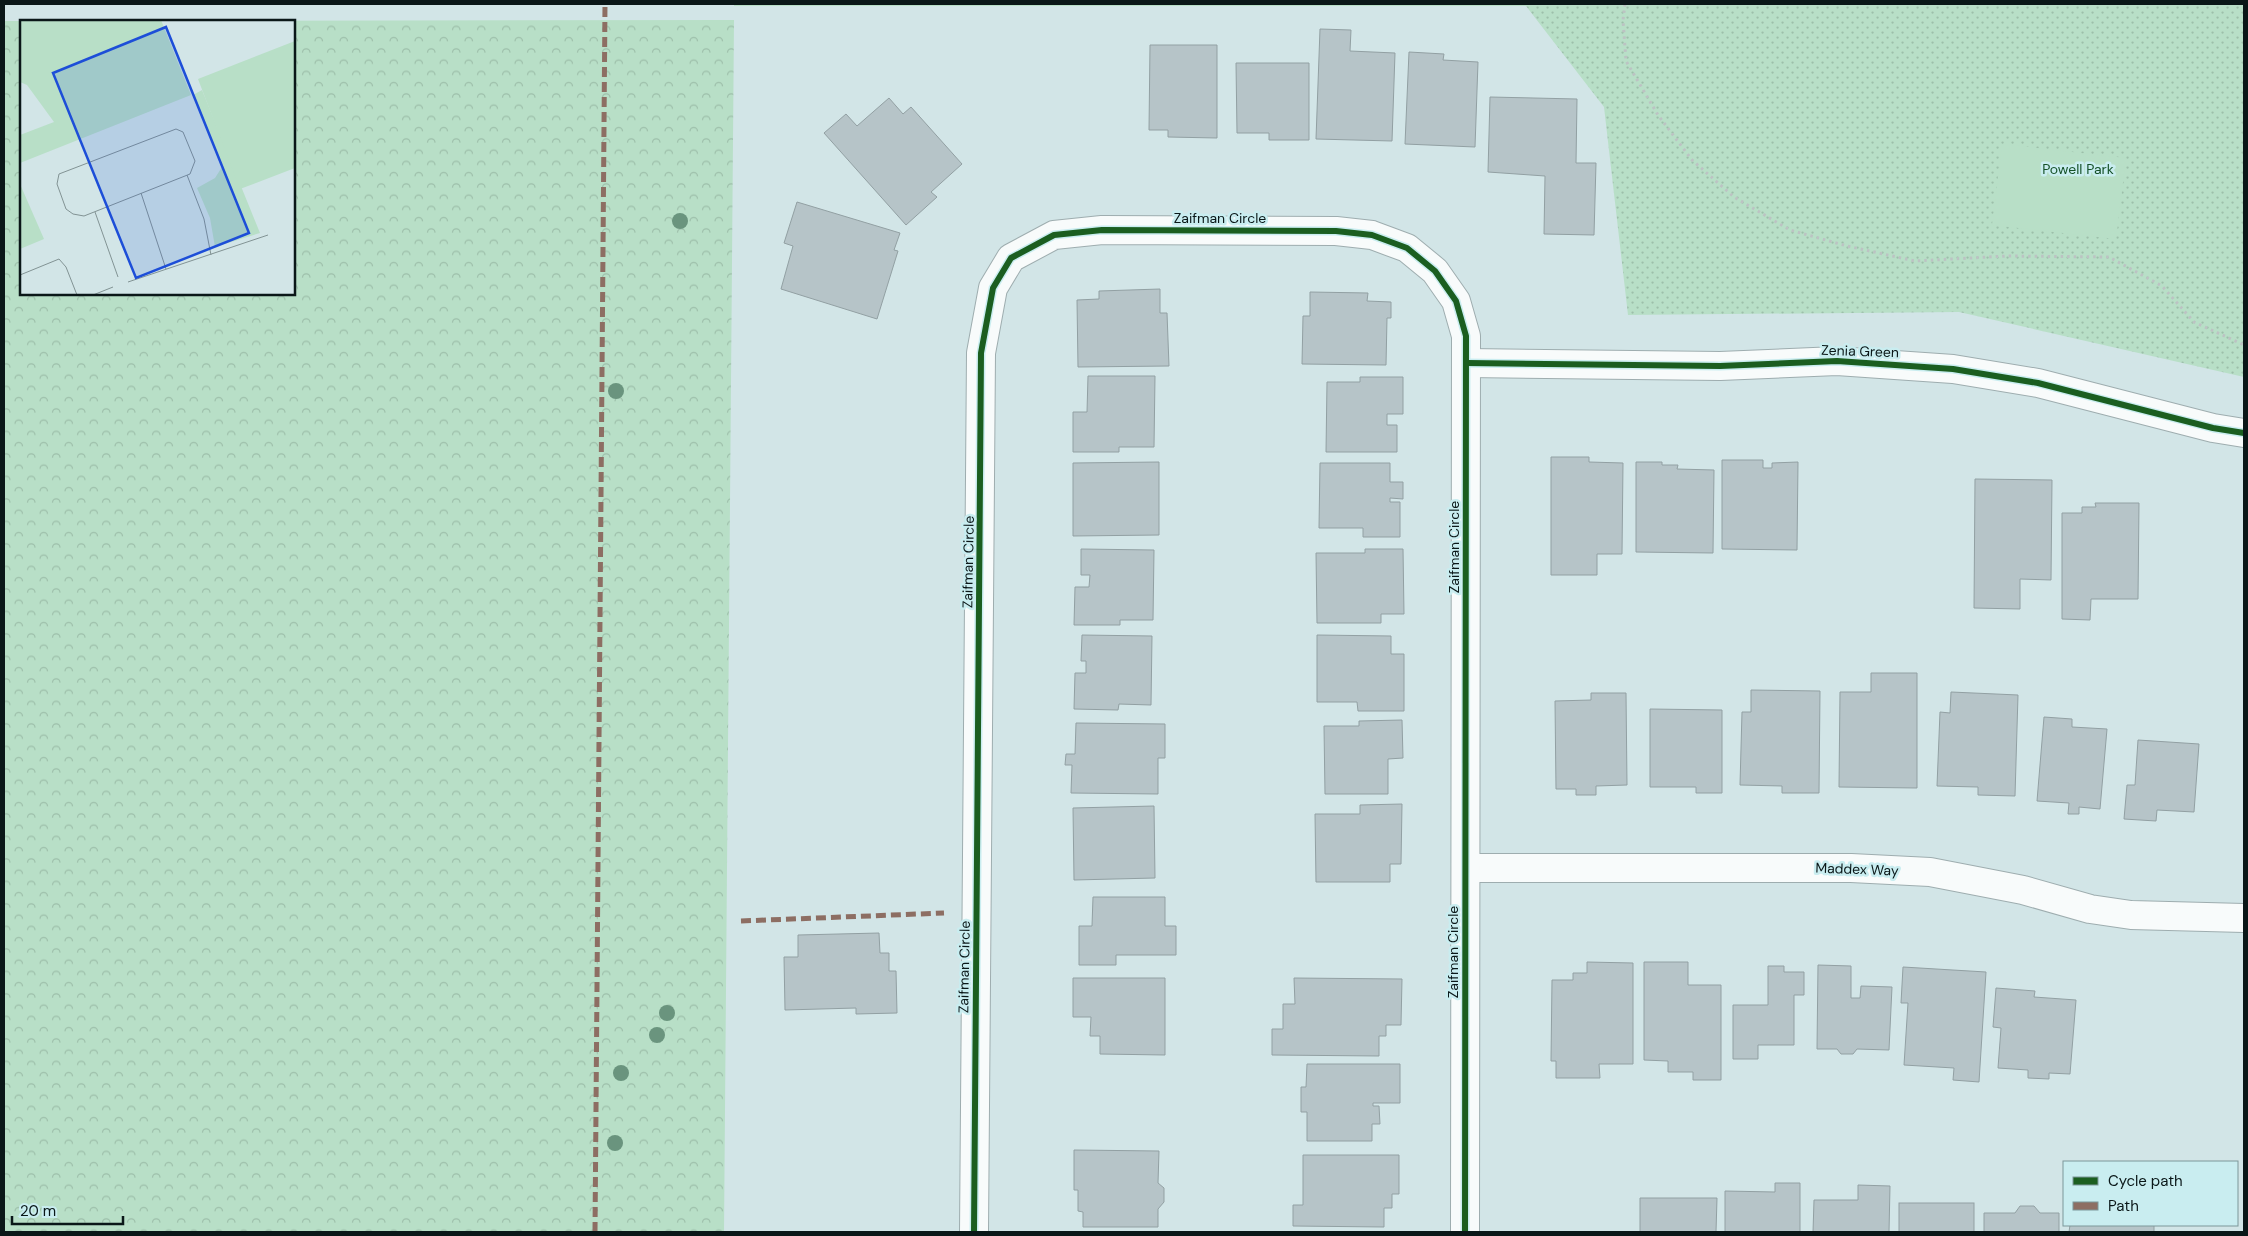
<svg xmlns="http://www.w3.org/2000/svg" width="2248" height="1236" viewBox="0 0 2248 1236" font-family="'DM Sans',sans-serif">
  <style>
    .grass { fill: url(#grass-dots) }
    .forest { fill: url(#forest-crowns); fill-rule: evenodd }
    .garden { fill: #b8dfc7 }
    .building { fill: #b6c4c8; stroke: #92a0a3 }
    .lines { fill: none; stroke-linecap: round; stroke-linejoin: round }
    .minor-casing { stroke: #9eadaf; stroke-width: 30 }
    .path { stroke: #bcc3c3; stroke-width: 3; stroke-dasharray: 2.5 4; stroke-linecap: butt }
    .minor { stroke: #f8fbfb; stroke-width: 28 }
    .quiet { stroke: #8d6e63; stroke-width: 5; stroke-dasharray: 10 5; stroke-linecap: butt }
    .cycleway-casing { stroke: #c9edf0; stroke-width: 9 }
    .cycleway { stroke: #1b5e20; stroke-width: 6 }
    .tree { fill: #6a947e }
    .labels { text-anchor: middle; stroke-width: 5; stroke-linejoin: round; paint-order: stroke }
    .park-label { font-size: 14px; fill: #155128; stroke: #c9edf0 }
    .street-label { font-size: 14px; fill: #0a1718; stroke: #c9edf0 }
    .inset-road { fill: none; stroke: #829394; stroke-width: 1 }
    .view { fill: #1d4ed8; fill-opacity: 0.15; stroke: #1d4ed8; stroke-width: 2.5 }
    .inset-edge { fill: none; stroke: #0a1718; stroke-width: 2.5 }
  </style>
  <defs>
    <pattern id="grass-dots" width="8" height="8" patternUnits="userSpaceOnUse" patternTransform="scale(1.25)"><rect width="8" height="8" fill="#b8dfc7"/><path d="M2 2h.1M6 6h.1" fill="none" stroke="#9dbfaa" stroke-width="1.8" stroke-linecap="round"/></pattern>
    <pattern id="forest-crowns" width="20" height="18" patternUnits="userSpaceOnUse" patternTransform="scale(1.25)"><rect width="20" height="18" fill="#b8dfc7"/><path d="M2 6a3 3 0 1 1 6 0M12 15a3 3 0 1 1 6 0" fill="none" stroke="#9dbfaa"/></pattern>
  </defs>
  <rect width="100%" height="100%" fill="#d2e5e7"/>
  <path class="grass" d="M734,4H2244V377L1959,312L1628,315L1604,107L1526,6H734Z"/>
  <path class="forest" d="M734,20L724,1232H4V21ZM21,21H294V294H21Z"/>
  <path class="garden" d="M2002,144L2126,158L2116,239L1992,225Z"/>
  <g class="building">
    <path d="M1320,29L1351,30L1350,51L1395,53L1392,141L1316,139Z"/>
    <path d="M1150,45H1217V138L1168,137V130H1149Z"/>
    <path d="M1409,52L1444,54L1443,60L1478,62L1475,147L1405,144Z"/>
    <path d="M1236,63H1309V140H1269V133H1237Z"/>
    <path d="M1490,97L1577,99L1576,163H1596L1594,235L1544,234L1545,176L1488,172Z"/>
    <path d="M889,98L903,114L911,107L962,164L931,192L937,197L906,225L824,133L846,114L857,126Z"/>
    <path d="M797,202L900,233L894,250L898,251L877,319L781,289L793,246L784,243Z"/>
    <path d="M1160,289V313H1167L1169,366L1078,367L1077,300L1099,299V291Z"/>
    <path d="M1310,292L1368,293L1367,301L1391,302V318H1387L1386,365L1302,364L1303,316H1310Z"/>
    <path d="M1088,376H1155L1154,447H1119V452H1073V412H1087Z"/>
    <path d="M1360,377H1403V414H1387V425H1397V452H1326L1327,382H1360Z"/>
    <path d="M1551,457H1589V462L1623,463L1622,554H1597V575H1551Z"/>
    <path d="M1722,460H1763V468H1772V463L1798,462L1797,550L1722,549Z"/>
    <path d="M1159,462V535L1073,536V463Z"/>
    <path d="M1636,462H1662V465H1678L1677,469L1714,470L1713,553L1636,552Z"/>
    <path d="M1320,463H1390V482H1403V499L1390,498V502H1400V537H1363V528H1319Z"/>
    <path d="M1975,479L2052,480L2051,580L2020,579V609L1974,608Z"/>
    <path d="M2095,503H2139L2138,599H2091L2090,620L2062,619V513H2082V507H2096Z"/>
    <path d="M1081,549L1154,550L1153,620H1120V625H1074L1075,587H1089L1090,575H1081Z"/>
    <path d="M1365,549H1403L1404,614H1381V623H1317L1316,553H1365Z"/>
    <path d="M1082,635L1152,636L1151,705L1119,704L1118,710L1074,709L1075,673H1086V661H1081Z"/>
    <path d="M1317,635L1391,636V654H1404V711H1358L1357,702H1317Z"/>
    <path d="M1871,673H1917V788L1839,787L1840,692H1871Z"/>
    <path d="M1751,690L1820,691L1819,793H1782V786L1740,785L1742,712H1751Z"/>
    <path d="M1951,692L2018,695L2015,796L1978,795V787L1937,786L1940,712L1950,713Z"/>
    <path d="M1591,693H1626L1627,785L1596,786V795H1576V789H1556L1555,701L1591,700Z"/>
    <path d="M1650,709L1722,710V793H1696V787H1650Z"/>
    <path d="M2044,717L2072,719V727L2107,729L2100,809L2079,807V814H2068L2069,803L2037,801Z"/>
    <path d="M1402,720L1403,758L1388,759V794H1325L1324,726H1359V721Z"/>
    <path d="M1076,723L1165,724V758H1158V794L1071,793L1072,765H1065L1066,754H1075Z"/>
    <path d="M2138,740L2199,744L2194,812L2157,810L2156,821L2124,819L2127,785H2135Z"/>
    <path d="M1402,804L1401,864H1390V882H1316L1315,814H1360V805Z"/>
    <path d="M1154,806L1155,878L1074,880L1073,808Z"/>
    <path d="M1093,897H1165V926H1176V955H1116V965H1079V926H1092Z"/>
    <path d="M879,933L880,953H889V971H896L897,1013L856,1014V1008L785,1010L784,957H798V935Z"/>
    <path d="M1587,962L1633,963V1064H1599L1600,1078H1556V1061H1551L1552,980H1573V973H1587Z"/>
    <path d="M1644,962H1688V985H1721V1080H1693V1072H1668V1061L1644,1060Z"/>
    <path d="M1818,965L1851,966V998H1860L1861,986L1892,987L1889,1050L1857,1049L1853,1054H1841L1837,1049H1817Z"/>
    <path d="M1768,966H1784V972H1804V995H1794V1045H1758V1059H1733V1005H1768Z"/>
    <path d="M1903,967L1986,972L1979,1082L1953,1080L1954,1068L1904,1065L1908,1003H1901Z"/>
    <path d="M1073,978H1165V1055L1100,1054V1036H1090L1091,1017H1073Z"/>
    <path d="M1294,978L1402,979L1401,1025H1386V1036H1379V1056L1272,1055V1029H1283V1004H1295Z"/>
    <path d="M1996,988L2035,991L2034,997L2076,1000L2070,1074L2049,1073V1079L2028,1078V1070L1998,1068L2001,1028L1993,1027Z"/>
    <path d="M1307,1064H1400V1103H1373V1106H1379L1380,1124H1372V1141H1307V1112H1301V1087H1306Z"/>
    <path d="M1074,1150L1159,1151L1158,1183L1164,1188V1202L1158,1209V1227H1083V1212L1078,1211V1190H1074Z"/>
    <path d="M1303,1155H1399V1194H1392V1208H1384V1227L1293,1226V1205H1303Z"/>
    <path d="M1775,1183H1800V1232H1725V1191L1775,1192Z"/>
    <path d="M1858,1185L1890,1186L1889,1232H1813L1814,1200H1858Z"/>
    <path d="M1640,1198H1717L1716,1232H1640Z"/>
    <rect x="1899" y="1203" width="75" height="29"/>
    <path d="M2020,1206H2034L2040,1213H2059V1232H1984V1213H2015Z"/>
    <path d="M2070,1225H2154V1232H2069Z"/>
  </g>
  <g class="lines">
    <defs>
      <g id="minor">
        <path d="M1467,363L1720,366L1837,361L1953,369L2038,383L2213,428L2244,433"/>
        <path d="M1466,868H1851L1930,872L2023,890L2090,909L2131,915L2244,918"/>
        <path d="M974,1232L981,353L993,288L1011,258L1054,235L1102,230L1336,231L1372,235L1407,248L1435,271L1456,301L1466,336L1465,1232"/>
      </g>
    </defs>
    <use href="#minor" class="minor-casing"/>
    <path class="path" d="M1625,4L1623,20L1626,61L1658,115L1692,160L1734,197L1790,230L1847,246L1915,261L2007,256L2109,257L2162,286L2194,322L2244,345"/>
    <use href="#minor" class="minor"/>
    <g class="quiet">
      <path d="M741,921L944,913"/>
      <path d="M595,1232L605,4"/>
    </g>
    <defs>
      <g id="cycleway">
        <path d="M1467,363L1720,366L1837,361L1953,369L2038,383L2213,428L2244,433"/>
        <path d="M974,1232L981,353L993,288L1011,258L1054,235L1102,230L1336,231L1372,235L1407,248L1435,271L1456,301L1466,336L1465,1232"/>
      </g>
    </defs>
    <use href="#cycleway" class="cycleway-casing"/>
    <use href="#cycleway" class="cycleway"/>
  </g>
  <g class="tree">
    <circle cx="680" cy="221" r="8"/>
    <circle cx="616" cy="391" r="8"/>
    <circle cx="667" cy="1013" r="8"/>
    <circle cx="657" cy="1035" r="8"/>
    <circle cx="621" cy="1073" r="8"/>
    <circle cx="615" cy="1143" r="8"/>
  </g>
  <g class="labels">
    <g class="park-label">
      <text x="2078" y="174">Powell Park</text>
    </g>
    <g class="street-label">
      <text x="1220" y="223">Zaifman Circle</text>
      <text transform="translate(1860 351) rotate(2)" y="5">Zenia Green</text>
      <text transform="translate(1454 547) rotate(-90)" y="5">Zaifman Circle</text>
      <text transform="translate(968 562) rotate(-89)" y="5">Zaifman Circle</text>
      <text transform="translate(1857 869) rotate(2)" y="5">Maddex Way</text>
      <text transform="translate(1453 952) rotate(-90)" y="5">Zaifman Circle</text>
      <text transform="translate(964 967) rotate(-89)" y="5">Zaifman Circle</text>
    </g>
  </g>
  <g transform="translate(20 20)">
    <rect width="275" height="275" fill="#d2e5e7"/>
    <path d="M182,70L240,213L195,227L190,198L177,168L195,158L202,147L173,75Z" fill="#b8dfc7"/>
    <path d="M0,0H141L171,75L0,143V115L34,102L7,65L0,62ZM275,21V148L220,169L178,59ZM0,164L24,219L0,229Z" fill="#b8dfc7"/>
    <path class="inset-road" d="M156,109L163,112L175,141L170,154L64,196L53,194L46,189L37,164L39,154ZM167,155L184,199L191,235M121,173L146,249M75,192L98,257M0,255L39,239L46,247L57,275M108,262L248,215M73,275L93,267"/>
    <path class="view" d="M146,7L229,213L116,258L33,53Z"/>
    <rect width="275" height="275" class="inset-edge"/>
  </g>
  <rect width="2248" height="1236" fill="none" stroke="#0a1718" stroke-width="10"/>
  <rect x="2063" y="1161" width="175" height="65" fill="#c9edf0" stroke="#7d979a"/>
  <rect x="2073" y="1177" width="25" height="8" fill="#1b5e20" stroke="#7d979a"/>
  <text x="2108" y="1186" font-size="15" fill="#0a1718">Cycle path</text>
  <rect x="2073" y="1202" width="25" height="8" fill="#8d6e63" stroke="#7d979a"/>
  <text x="2108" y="1211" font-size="15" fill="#0a1718">Path</text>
  <path d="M12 1216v8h111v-8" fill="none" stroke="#0a1718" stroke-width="2.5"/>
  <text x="20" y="1216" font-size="15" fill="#0a1718" stroke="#c9edf0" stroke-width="4" paint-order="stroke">20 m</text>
</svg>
